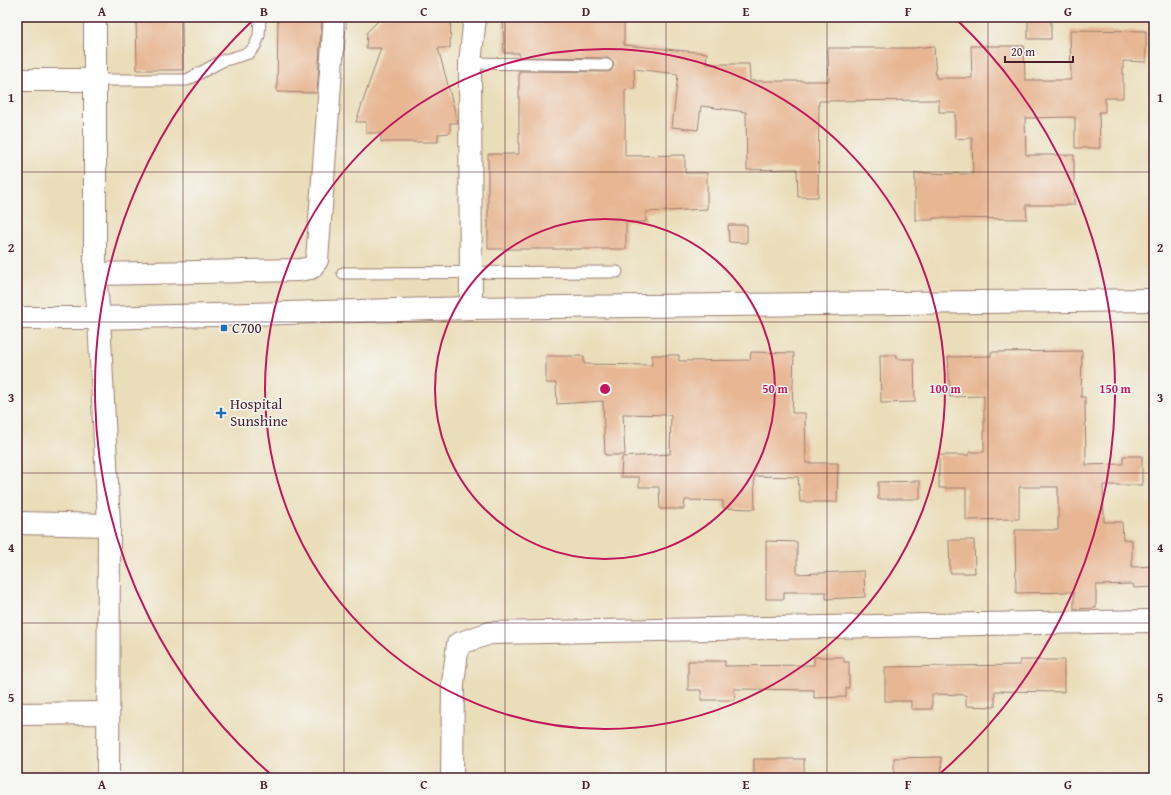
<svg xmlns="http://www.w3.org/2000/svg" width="1171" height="795" viewBox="0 0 1171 795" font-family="'Gentium Book Plus',serif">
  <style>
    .building { fill: #e7b693 }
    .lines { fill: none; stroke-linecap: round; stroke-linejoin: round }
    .service-casing { stroke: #9a7e72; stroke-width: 13 }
    .minor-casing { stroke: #9a7e72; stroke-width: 24 }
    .tertiary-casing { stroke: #9a7e72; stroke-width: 24 }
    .service { stroke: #fff; stroke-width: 11 }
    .minor { stroke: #fff; stroke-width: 22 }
    .tertiary { stroke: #fff; stroke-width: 22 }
    .grid { fill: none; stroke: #4a1f2b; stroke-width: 1; stroke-opacity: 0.55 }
    .ring { fill: none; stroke: #c2185b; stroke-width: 2 }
    .poi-dot { fill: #1f6fb2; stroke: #f6f6f2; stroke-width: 1.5 }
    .labels { text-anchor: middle; stroke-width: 3; stroke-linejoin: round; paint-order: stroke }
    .poi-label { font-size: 15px; fill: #4a1f2b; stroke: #f6f6f2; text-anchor: start }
    .centre { fill: #c2185b; stroke: #f6f6f2; stroke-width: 2 }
    .ring-label { font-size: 12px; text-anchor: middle; font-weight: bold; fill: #c2185b; stroke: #f6f6f2; stroke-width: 3; stroke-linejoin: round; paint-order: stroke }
    .neatline { fill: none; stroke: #4a1f2b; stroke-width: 1.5 }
    .grid-label { font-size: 13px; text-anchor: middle; font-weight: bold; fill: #4a1f2b }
  </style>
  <rect width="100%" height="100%" fill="#f6f6f2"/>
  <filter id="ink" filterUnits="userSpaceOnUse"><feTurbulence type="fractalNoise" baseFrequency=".025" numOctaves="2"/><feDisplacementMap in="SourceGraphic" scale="8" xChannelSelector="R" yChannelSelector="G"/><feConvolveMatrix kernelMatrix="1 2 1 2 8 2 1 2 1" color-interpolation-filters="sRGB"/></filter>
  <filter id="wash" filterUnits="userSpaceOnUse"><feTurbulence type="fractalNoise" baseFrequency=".012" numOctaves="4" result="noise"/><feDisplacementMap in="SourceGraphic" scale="16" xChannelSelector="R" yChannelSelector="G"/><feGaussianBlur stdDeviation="0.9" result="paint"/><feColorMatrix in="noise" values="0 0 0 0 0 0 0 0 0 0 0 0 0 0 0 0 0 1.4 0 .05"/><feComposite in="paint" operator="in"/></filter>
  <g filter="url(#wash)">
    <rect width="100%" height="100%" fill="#eaddb9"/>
    <g id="blocks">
      <g class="building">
        <path d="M136,17H182L183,70H137Z"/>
        <path d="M278,17H322L317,93L277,92Z"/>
        <path d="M382,17H451L450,48H438L458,123H450V133L438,134V142H381V133H366V122H356L381,48H366L367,32Z"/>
        <path d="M503,17H624V45L707,53L706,64H749L750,81H829L828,48H915L934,46L936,78H972L971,46H1024L1025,80H1071L1070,30L1146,31V62L1123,61V98H1105V112H1099L1100,148H1075V117L1025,118L1026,155H1074V205H1026L1027,219L933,218V220H915V173L973,174L972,138L955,139V112H939V100L819,101L818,197H798L797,169L747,170L746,112L701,106L698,130L672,127L678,74L634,69L635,89L625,90V156L685,155V173H707V209L646,212V222H626V249H488V154H519V71L607,72L611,71L614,65L613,61L607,58L519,57V53H504Z"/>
        <rect x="1028" y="17" width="23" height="22"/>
        <path d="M728,225H747V243L729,242Z"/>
        <path d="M1082,351L1081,397H1085L1086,465L1123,464V456H1142V485H1103L1104,522H1122L1123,539L1132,540V567L1154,566V587L1134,588L1133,584L1096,585V608L1074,609V592L1016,593L1015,530H1058V487H1019V519L966,520V488H939V455H969V452H984V396L950,397L948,357L991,356V352Z"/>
        <path d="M751,352L794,353L792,413H805L806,463H838L837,502H800L798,477L754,476L755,509L723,508V501L685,500L684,509H660L659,487H639V477H621L622,457L670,454L671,415L623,414L625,455H605L603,401L557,404L556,383H546V356H584V364L652,365V355H679V361L750,360Z"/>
        <path d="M880,355H897V359H914L915,402L881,403Z"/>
        <path d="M920,481V499H878V482Z"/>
        <path d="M949,540H974L975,573H950Z"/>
        <path d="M766,541L797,542V574L864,571L865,597L826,599V592H784V599H766Z"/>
        <path d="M814,657H844V662H849V688H846V697L814,698V690L734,689L735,700H701V690H688V661H725V666L814,665Z"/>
        <path d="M1020,660H1064V692L995,691V707L966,706V695L932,694V709H911V701H885V667L1020,665Z"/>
        <path d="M941,757L942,778H894V758Z"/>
        <rect x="754" y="759" width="50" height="19"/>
      </g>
    </g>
  </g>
  <g filter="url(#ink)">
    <use href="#blocks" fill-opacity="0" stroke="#9a7e72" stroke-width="1"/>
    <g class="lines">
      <defs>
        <g id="service">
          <path d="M470,63L607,65"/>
          <path d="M95,80H187L222,61L249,53L255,46L259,36L260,17"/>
          <path d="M343,273L617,272"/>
        </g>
        <g id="minor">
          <path d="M17,80H95"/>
          <path d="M95,274L299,270L311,268L317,260L335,17"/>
          <path d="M471,308L470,63L475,17"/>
          <path d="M99,318L109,525L108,778"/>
          <path d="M17,523L109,525"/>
          <path d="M17,714L108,713"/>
          <path d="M452,778L453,683L458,644L490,633L1154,621"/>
        </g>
        <g id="tertiary">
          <path d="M95,17V274L99,318"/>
          <path d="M17,318H99L471,308L1154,300"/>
        </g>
      </defs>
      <use href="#service" class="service-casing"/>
      <use href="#minor" class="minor-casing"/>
      <use href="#tertiary" class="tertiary-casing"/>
      <use href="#service" class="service"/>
      <use href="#minor" class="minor"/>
      <use href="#tertiary" class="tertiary"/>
    </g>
  </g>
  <path class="grid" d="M183,17V778M344,17V778M505,17V778M666,17V778M827,17V778M988,17V778M17,172H1154M17,322H1154M17,473H1154M17,623H1154"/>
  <g class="ring">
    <circle cx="605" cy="389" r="170"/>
    <circle cx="605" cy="389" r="340"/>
    <path d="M274 777A510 510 0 0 1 254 19M956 19A510 510 0 0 1 936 777"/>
  </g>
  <g class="poi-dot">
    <rect x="220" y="324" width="8" height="8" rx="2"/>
    <path d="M219 407h4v4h4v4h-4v4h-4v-4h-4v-4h4z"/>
  </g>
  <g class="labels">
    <g class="poi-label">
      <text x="232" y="333">C700</text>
      <text x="230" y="409">Hospital<tspan x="230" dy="17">Sunshine</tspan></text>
    </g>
  </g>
  <circle cx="605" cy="389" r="6" class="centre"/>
  <g class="ring-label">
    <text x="775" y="393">50 m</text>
    <text x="945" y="393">100 m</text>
    <text x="1115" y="393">150 m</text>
  </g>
  <rect width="1171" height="795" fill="none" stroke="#f6f6f2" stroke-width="44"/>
  <path d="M1005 56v6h68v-6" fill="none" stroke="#4a1f2b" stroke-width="2"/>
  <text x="1011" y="56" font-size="12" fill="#4a1f2b" stroke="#f6f6f2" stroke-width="3" paint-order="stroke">20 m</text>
  <rect x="22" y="22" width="1127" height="751" class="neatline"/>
  <g class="grid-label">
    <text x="102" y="16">A</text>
    <text x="264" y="16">B</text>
    <text x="424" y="16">C</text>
    <text x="586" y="16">D</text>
    <text x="746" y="16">E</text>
    <text x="908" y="16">F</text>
    <text x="1068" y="16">G</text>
    <text x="11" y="102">1</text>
    <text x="1160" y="102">1</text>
    <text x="11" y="252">2</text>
    <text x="1160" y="252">2</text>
    <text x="11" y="402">3</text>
    <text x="1160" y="402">3</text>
    <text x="11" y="552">4</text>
    <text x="1160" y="552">4</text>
    <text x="11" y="702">5</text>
    <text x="1160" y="702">5</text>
    <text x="102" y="789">A</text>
    <text x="264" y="789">B</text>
    <text x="424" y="789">C</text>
    <text x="586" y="789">D</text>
    <text x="746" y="789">E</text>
    <text x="908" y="789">F</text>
    <text x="1068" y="789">G</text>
  </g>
</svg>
